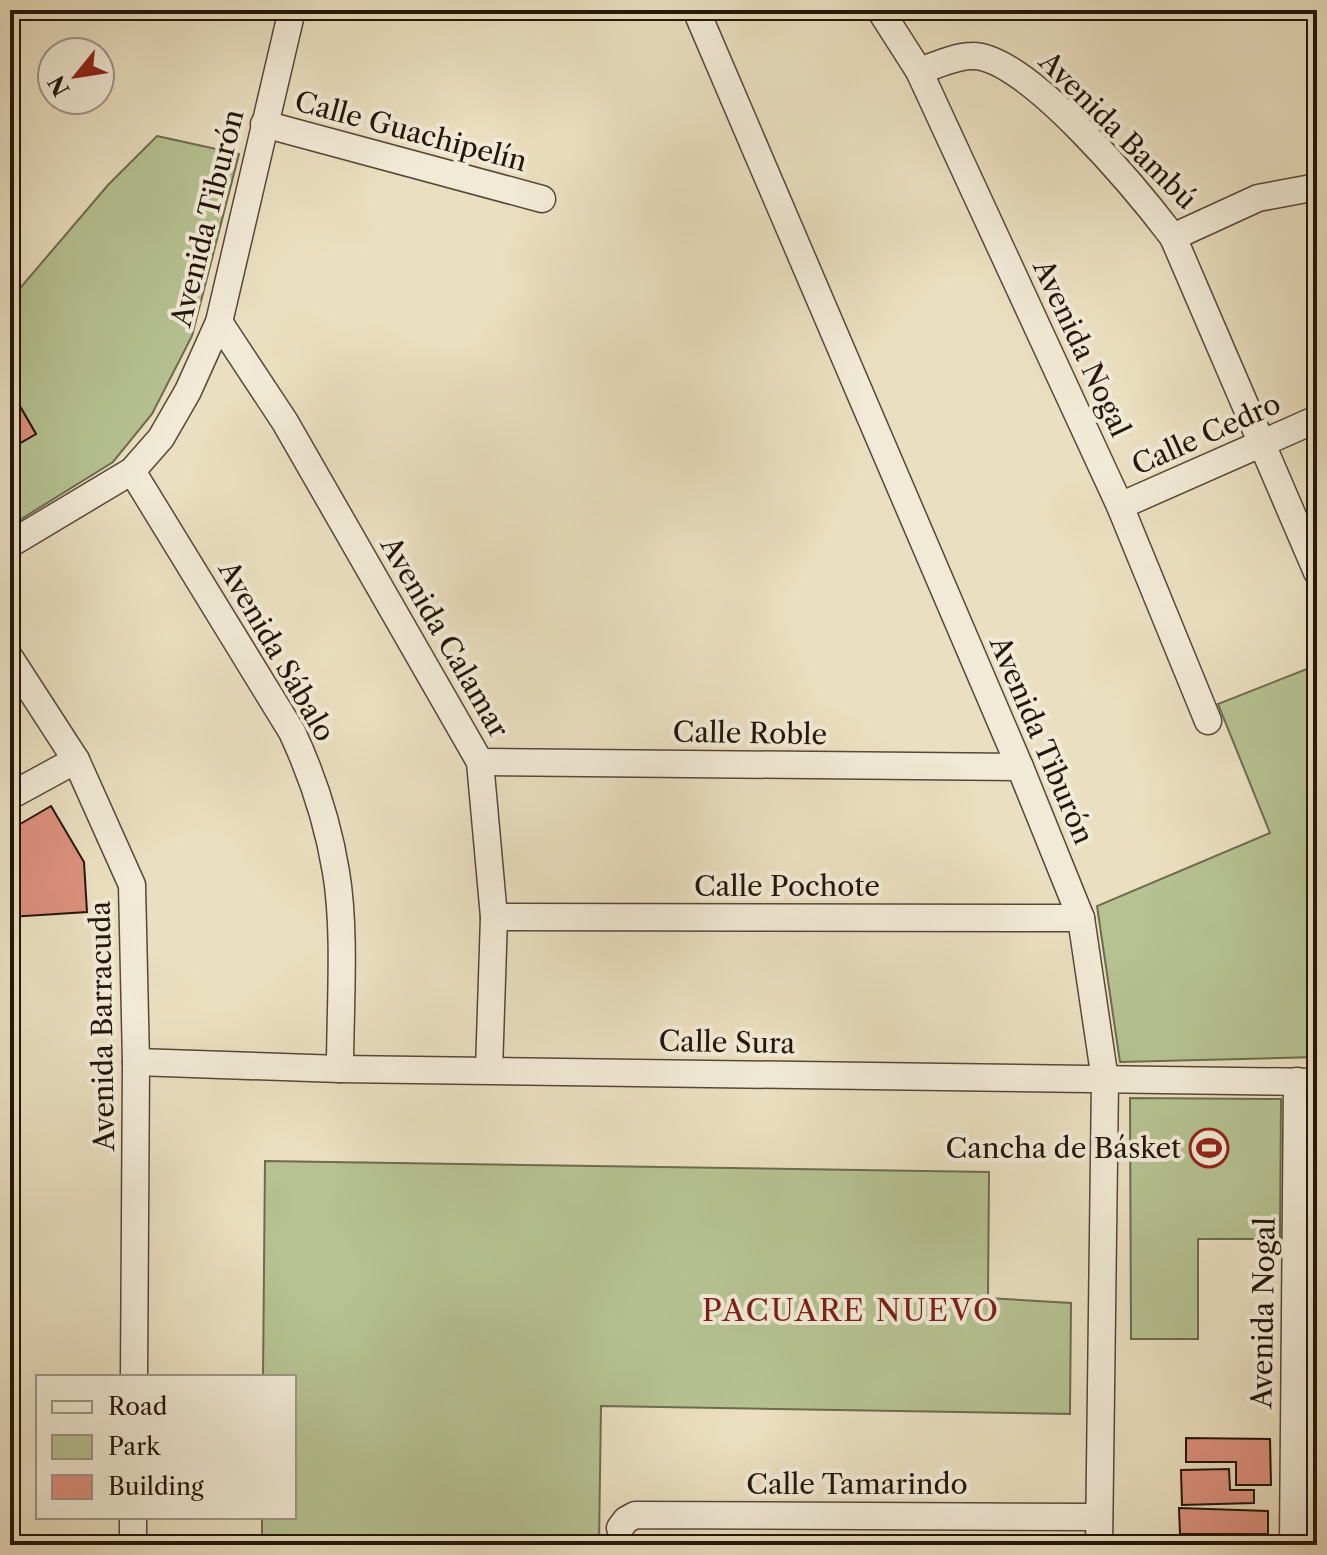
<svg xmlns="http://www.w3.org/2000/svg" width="1327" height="1555" viewBox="0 0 1327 1555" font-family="'Libre Caslon Text',serif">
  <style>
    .green { fill: #b6c292; stroke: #6d6c4e; stroke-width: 2 }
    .building { fill: #dd917e; stroke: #24160a; stroke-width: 2 }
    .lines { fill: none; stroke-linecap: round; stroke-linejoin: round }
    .minor-casing { stroke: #564838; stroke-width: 29 }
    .minor { stroke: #f1ead6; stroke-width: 26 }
    .labels { text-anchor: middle; stroke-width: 8; stroke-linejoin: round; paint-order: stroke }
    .street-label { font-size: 28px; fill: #24160a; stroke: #f1ead6 }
    .poi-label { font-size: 28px; fill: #24160a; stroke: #f1ead6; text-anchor: end }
    .neighbourhood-label { font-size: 30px; letter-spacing: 2px; fill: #7a1f14; stroke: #f1ead6 }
  </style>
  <rect width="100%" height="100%" fill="#eadfc0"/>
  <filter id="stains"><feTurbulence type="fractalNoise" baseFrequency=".0025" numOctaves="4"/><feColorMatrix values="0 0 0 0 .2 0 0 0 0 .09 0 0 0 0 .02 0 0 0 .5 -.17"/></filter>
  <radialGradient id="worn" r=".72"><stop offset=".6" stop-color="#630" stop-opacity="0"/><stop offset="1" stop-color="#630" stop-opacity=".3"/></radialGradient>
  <g class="green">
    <path d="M157,136L239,154L192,336L152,414L113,462L10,526V449L36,434L10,389V300L108,185Z"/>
    <path d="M1317,665V1057L1120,1062L1097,906L1270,833L1218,704Z"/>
    <path d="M1130,1098L1281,1099L1280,1239H1198V1339H1131Z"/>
    <path d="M265,1161L989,1172L988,1298L1071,1303L1070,1414L601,1406L599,1545H262V1517H294V1377H263Z"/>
  </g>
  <g class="building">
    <path d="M10,389L36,434L10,449Z"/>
    <path d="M51,806L84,862L87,912L10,917V830Z"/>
    <path d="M1186,1438L1270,1439L1271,1485H1236V1462H1186Z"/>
    <path d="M1229,1469L1230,1490H1254V1503L1182,1505L1181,1470Z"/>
    <path d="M1179,1508L1268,1511V1534H1180Z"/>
    <path d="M1180,1538L1268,1540V1545H1180Z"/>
  </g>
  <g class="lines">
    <defs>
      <g id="minor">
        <path d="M696,10L1020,767L1081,918L1105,1080L1099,1545"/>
        <path d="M880,10L919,71L1120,506L1208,721"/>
        <path d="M919,71C935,66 955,56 972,56C1026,54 1141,195 1173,237L1258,198L1317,187"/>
        <path d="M264,124L542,199"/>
        <path d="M1173,237L1317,572"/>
        <path d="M219,322L285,422L480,762L494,917L489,1070"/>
        <path d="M132,471L292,732C313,777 328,823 336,872C346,931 340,1008 340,1069"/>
        <path d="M1120,506L1317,419"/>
        <path d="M10,544L132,471L161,438L188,391L219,322L292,10"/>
        <path d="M10,658L76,760L132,885L136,1062L134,1377"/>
        <path d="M480,762L1020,767"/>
        <path d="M10,796L76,760"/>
        <path d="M494,917L1081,918"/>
        <path d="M136,1062L340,1069L1317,1082"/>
        <path d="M620,1528L626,1520L635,1515L1099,1517"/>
        <path d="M133,1545V1517"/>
        <path d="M1293,1545L1297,1081"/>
      </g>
    </defs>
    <use href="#minor" class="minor-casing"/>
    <use href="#minor" class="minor"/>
  </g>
  <defs>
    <symbol id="stadium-ring" viewBox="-11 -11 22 22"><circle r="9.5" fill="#f1ead6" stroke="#8f2418" stroke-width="1.5"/><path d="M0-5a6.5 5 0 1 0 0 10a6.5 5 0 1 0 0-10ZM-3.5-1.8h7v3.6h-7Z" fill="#8f2418"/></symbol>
  </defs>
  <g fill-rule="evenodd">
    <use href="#stadium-ring" x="1187" y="1126" width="44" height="44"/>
  </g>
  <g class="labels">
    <g class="street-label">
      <text transform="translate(1118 130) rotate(45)" y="10">Avenida Bambú</text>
      <text transform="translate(411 131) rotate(15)" y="10">Calle Guachipelín</text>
      <text transform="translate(207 218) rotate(-76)" y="10">Avenida Tiburón</text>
      <text transform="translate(1082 348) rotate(65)" y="10">Avenida Nogal</text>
      <text transform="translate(1206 434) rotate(-24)" y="10">Calle Cedro</text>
      <text transform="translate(445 637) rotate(60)" y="10">Avenida Calamar</text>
      <text transform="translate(277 651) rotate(60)" y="10">Avenida Sábalo</text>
      <text transform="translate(750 733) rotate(1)" y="10">Calle Roble</text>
      <text transform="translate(1042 740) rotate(67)" y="10">Avenida Tiburón</text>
      <text x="787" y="896">Calle Pochote</text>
      <text transform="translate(102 1026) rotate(-91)" y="10">Avenida Barracuda</text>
      <text transform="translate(727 1042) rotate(1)" y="10">Calle Sura</text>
      <text transform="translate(1263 1313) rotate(-89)" y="10">Avenida Nogal</text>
      <text x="857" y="1494">Calle Tamarindo</text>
    </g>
    <g class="poi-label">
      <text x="1181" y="1158">Cancha de Básket</text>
    </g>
    <g class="neighbourhood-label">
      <text x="851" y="1321">PACUARE NUEVO</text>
    </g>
  </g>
  <rect width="1327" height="1555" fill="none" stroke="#eadfc0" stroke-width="40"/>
  <rect x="12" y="12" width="1303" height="1531" fill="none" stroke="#24160a" stroke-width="4"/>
  <rect x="20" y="20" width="1287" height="1515" fill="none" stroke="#24160a" stroke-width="2"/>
  <rect x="36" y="1375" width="260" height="144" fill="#f1ead6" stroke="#9f9584" stroke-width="2"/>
  <rect x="52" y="1401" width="40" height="12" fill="#f1ead6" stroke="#9f9584" stroke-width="2"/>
  <text x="108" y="1415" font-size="24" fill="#24160a">Road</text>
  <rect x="52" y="1435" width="40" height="24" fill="#b6c292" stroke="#9f9584" stroke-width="2"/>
  <text x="108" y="1455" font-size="24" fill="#24160a">Park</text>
  <rect x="52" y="1475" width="40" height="24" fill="#dd917e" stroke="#9f9584" stroke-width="2"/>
  <text x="108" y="1495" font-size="24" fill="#24160a">Building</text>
  <g transform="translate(76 76) rotate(240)"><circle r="38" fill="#f1ead6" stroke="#9f9584" stroke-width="2"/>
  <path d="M0-6L14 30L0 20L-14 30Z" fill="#8f2418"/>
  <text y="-12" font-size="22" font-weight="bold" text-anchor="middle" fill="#24160a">N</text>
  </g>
  <rect width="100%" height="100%" filter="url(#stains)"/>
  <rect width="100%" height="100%" fill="url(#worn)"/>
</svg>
